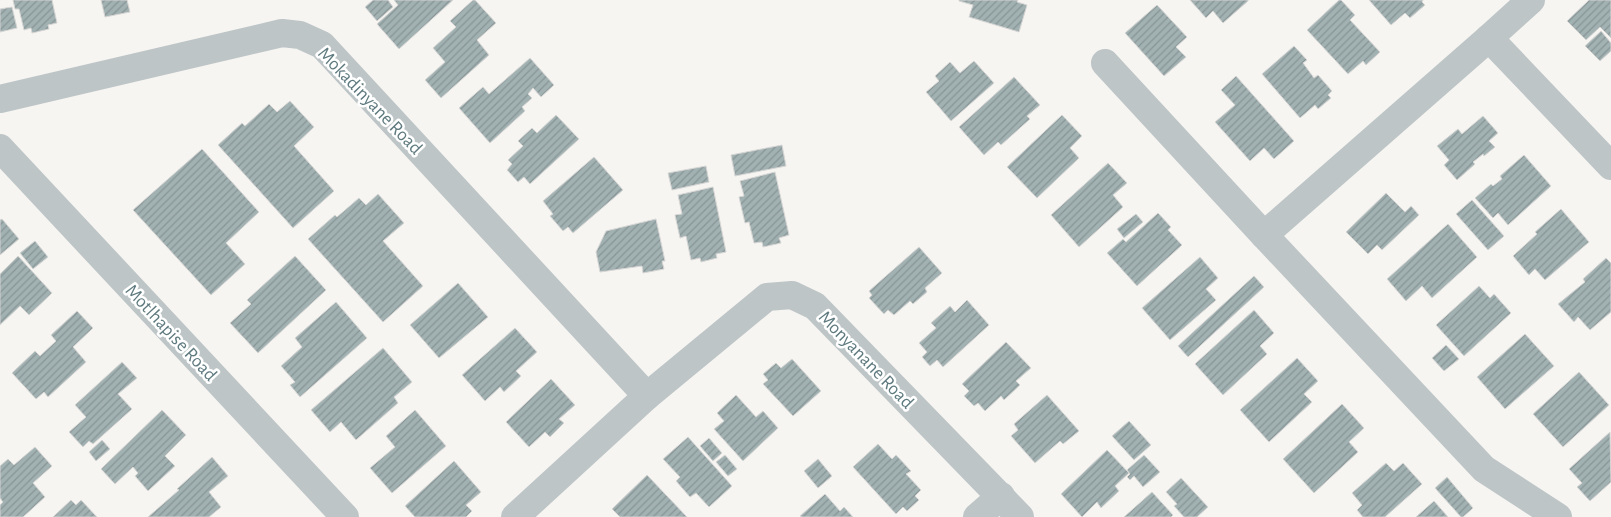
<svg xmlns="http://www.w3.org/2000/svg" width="1611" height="517" viewBox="0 0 1611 517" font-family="'Alegreya Sans',sans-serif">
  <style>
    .building { fill: url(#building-hatch); stroke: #d7d6d5 }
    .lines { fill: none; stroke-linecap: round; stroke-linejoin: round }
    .minor { stroke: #bec5c7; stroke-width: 28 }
    .labels { text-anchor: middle; stroke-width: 5; stroke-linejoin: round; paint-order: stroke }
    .street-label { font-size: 19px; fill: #5f7a7f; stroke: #fff }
  </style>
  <defs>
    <pattern id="building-hatch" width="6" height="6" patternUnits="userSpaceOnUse" patternTransform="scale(1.25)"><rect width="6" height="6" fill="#a2b1b2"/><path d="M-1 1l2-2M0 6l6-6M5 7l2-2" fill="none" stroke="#879596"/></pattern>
  </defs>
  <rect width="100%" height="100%" fill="#f6f5f2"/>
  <g class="building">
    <path d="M13,0H52L57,23L48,25L49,29L32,33L31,28L24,30L19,9H15Z"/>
    <path d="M101,0H127L130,12L105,17Z"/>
    <path d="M373,0H388L393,7L377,21L365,7Z"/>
    <path d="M394,0H453L399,49L377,24L398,5Z"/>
    <path d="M473,0H475L496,23L477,40L489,55L441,98L425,80L445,62L433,48L456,27L450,21Z"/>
    <path d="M959,0H1018L1017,2L1027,5L1019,32L969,17L973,5L959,1Z"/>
    <path d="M1190,0H1248V1L1223,23L1213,11L1206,18Z"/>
    <path d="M1339,0H1341L1355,15L1350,20L1380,52L1366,65L1363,61L1348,74L1307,30Z"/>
    <path d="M1369,0H1423L1422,2L1425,5L1410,18L1405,13L1391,25Z"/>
    <path d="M1589,0H1611V38L1600,27L1586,40L1567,21Z"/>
    <path d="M1157,5L1187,37L1176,47L1186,57L1164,76L1125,33Z"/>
    <path d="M12,7L17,28L0,32V9Z"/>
    <path d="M1601,31L1611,43V51L1600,61L1585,46Z"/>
    <path d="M1294,46L1307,60L1303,63L1314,78L1318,75L1332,91L1328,95L1331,98L1318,109L1315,105L1300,118L1262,74Z"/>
    <path d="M530,58L554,85L541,97L533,88L528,94L532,98L522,107L525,111L490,143L459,108L483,87L489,94Z"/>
    <path d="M974,61L994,83L951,121L926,92L939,81L935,76L950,62L960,73Z"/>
    <path d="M1236,76L1294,141L1274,159L1264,148L1250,161L1215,122L1235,105L1221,90Z"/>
    <path d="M1014,77L1040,105L1027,116L1030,119L1001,145L998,142L984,155L959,127Z"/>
    <path d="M290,101L314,127L294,146L334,191L293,228L218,145L242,123L245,126L269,104L277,112Z"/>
    <path d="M556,115L579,139L530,184L524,177L518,182L507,170L512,164L508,160L523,146L518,141L532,128L537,133Z"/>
    <path d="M1062,115L1082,136L1070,148L1079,158L1037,198L1007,167Z"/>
    <path d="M1483,116L1498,133L1489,141L1495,147L1484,156L1483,154L1473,162L1475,164L1457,180L1444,165L1449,160L1437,146L1458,129L1462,134Z"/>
    <path d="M782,145L786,166L735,176L731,155Z"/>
    <path d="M202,149L259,212L226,243L245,264L211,295L133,210Z"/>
    <path d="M1524,155L1551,186L1508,225L1498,213L1493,218L1475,198L1491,184L1493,186L1502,179L1500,176Z"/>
    <path d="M594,157L623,190L573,233L568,227L563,231L550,216L553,214L543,201Z"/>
    <path d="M1108,163L1127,183L1113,195L1123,207L1079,247L1051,215Z"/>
    <path d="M706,166L709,182L672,190L668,173Z"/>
    <path d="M775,172L789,235L779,238L781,243L763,247L762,242L754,243L749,222L745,223L739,197L744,196L740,181Z"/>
    <path d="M713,187L726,252L716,254L717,258L701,262L700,258L691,260L686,236L680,238L675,215L682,214L678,195Z"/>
    <path d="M1386,193L1405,212L1411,206L1419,215L1382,250L1377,245L1368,254L1346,232Z"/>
    <path d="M378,194L404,223L383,241L423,286L383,322L308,239L335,215L337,217L359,198L366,205Z"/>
    <path d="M1472,200L1504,236L1488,250L1456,214Z"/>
    <path d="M1561,209L1589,242L1545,280L1535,269L1529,275L1513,256L1537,234L1535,232Z"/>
    <path d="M1158,213L1171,227L1168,230L1182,245L1137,286L1107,253L1123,239L1126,242Z"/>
    <path d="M1136,214L1143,222L1124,238L1117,229Z"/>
    <path d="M2,219L19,239L0,255V220Z"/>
    <path d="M656,219L665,261H662L664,269L643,273L642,266L600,272L596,252L606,231Z"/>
    <path d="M1448,224L1477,257L1432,298L1422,286L1406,301L1387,279Z"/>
    <path d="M35,241L48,257L33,269L20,253Z"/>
    <path d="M919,247L942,273L925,288L927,292L913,304L910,301L894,315L888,310L884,314L869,298L872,295L869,291Z"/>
    <path d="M18,256L52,293L29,315L20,306L0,325V274Z"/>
    <path d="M295,256L326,290L258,353L230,323L251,304L247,300Z"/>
    <path d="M1200,257L1218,278L1206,289L1216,300L1170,340L1142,308Z"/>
    <path d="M1606,258L1611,263V312L1590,330L1578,317L1574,322L1558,304L1585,282L1583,279Z"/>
    <path d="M1254,276L1264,287L1188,357L1178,346Z"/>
    <path d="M458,283L488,317L439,358L410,325Z"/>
    <path d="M1479,286L1490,298L1494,294L1511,313L1464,356L1436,325Z"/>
    <path d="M967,300L989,325L943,367L937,360L930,366L922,357L927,352L919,343L936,328L931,323L950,306L955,312Z"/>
    <path d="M336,302L367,338L300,397L290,385L295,382L281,366L302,347L295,338Z"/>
    <path d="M1254,310L1274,333L1260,346L1267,354L1223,395L1195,364Z"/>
    <path d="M77,311L93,328L73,347L86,362L48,397L44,392L36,399L12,373L35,351L40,356L56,341L51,335Z"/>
    <path d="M515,328L537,352L516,371L521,376L504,392L500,387L485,401L462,375Z"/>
    <path d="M1525,334L1554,366L1505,409L1477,377Z"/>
    <path d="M1006,342L1031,368L1016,381L1020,385L1004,400L1001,396L985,411L978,403L974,406L964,396L969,391L962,384Z"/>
    <path d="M1446,345L1459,359L1444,371L1432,358Z"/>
    <path d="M383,348L412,382L394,397L398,403L356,440L341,422L330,432L311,410Z"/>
    <path d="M1297,358L1318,381L1304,394L1312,402L1269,442L1240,410Z"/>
    <path d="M792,359L821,391L793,416L763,384L768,380L763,374L776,363L781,368Z"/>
    <path d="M122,362L137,378L118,394L132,409L93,444L89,441L83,447L69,432L86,417L75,405Z"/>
    <path d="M1579,372L1609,405L1563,447L1533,414Z"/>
    <path d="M551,379L575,405L559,419L564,423L550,437L545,432L529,447L506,422Z"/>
    <path d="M736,395L756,417L763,411L778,428L743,461L714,429L724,421L717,413Z"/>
    <path d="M1047,395L1079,431L1063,444L1060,441L1035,463L1011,436L1018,430L1014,424Z"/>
    <path d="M1342,404L1364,428L1349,442L1358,452L1314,493L1283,459Z"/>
    <path d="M162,410L186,435L165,456L175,466L148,491L135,476L138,473L133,467L115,484L101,469Z"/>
    <path d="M415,410L446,446L392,493L370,468L395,447L386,436Z"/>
    <path d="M1129,421L1151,445L1134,460L1112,436Z"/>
    <path d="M1610,432L1611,482L1590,501L1577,487L1582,483L1569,469Z"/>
    <path d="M688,437L732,486L709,507L696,493L690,497L676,481L680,477L663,459Z"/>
    <path d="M709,438L722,453L713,461L700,446Z"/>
    <path d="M102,440L110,449L96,461L89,452Z"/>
    <path d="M878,444L892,459L896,455L911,471L906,474L921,490L915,496L919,500L907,511L903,507L896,514L853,467Z"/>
    <path d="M35,447L52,466L33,483L45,497L23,517H0V505L3,502L0,498V466L8,459L14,465Z"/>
    <path d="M1107,450L1129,473L1115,486L1119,491L1101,508L1097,502L1082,517L1061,494Z"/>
    <path d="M725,455L737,469L728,476L716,462Z"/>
    <path d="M1144,455L1160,472L1143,487L1134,476L1130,480L1127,477L1130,474L1127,470Z"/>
    <path d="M212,457L228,476L209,492L221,507L209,517H148L179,490L177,489Z"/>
    <path d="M818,459L832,476L818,488L804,471Z"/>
    <path d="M454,461L481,492L466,505L472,511L466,517H415L405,506Z"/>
    <path d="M1386,463L1394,471L1403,463L1422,484L1385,517H1363L1357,510L1362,505L1352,493Z"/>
    <path d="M647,475L687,517H620L612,509Z"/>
    <path d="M1447,477L1473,508L1463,517H1461L1435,488Z"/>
    <path d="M1181,478L1208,507L1197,517H1184L1174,506L1177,504L1166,492Z"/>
    <path d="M1152,492L1173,515L1171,517H1124Z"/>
    <path d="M825,494L840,511L844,507L853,517H802L800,516Z"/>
    <path d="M71,500L76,505L81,500L97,517H53Z"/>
    <path d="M1434,501L1448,517H1416Z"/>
  </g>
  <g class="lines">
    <g class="minor">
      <path d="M1489,38L1611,166"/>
      <path d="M1105,63L1264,235L1484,469L1558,517"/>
      <path d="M0,99L282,33L300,35L322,45L647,396"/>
      <path d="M0,148L345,517"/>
      <path d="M1264,235L1489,38L1531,0"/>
      <path d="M515,517L647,396L767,297L792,295L815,306L1020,517"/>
      <path d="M977,517L1001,496"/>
    </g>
  </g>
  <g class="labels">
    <g class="street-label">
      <text transform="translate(371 100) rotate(46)" y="7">Mokadinyane Road</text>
      <text transform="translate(172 332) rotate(47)" y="7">Motlhapise Road</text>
      <text transform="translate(867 359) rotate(46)" y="7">Monyanane Road</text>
    </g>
  </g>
</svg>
